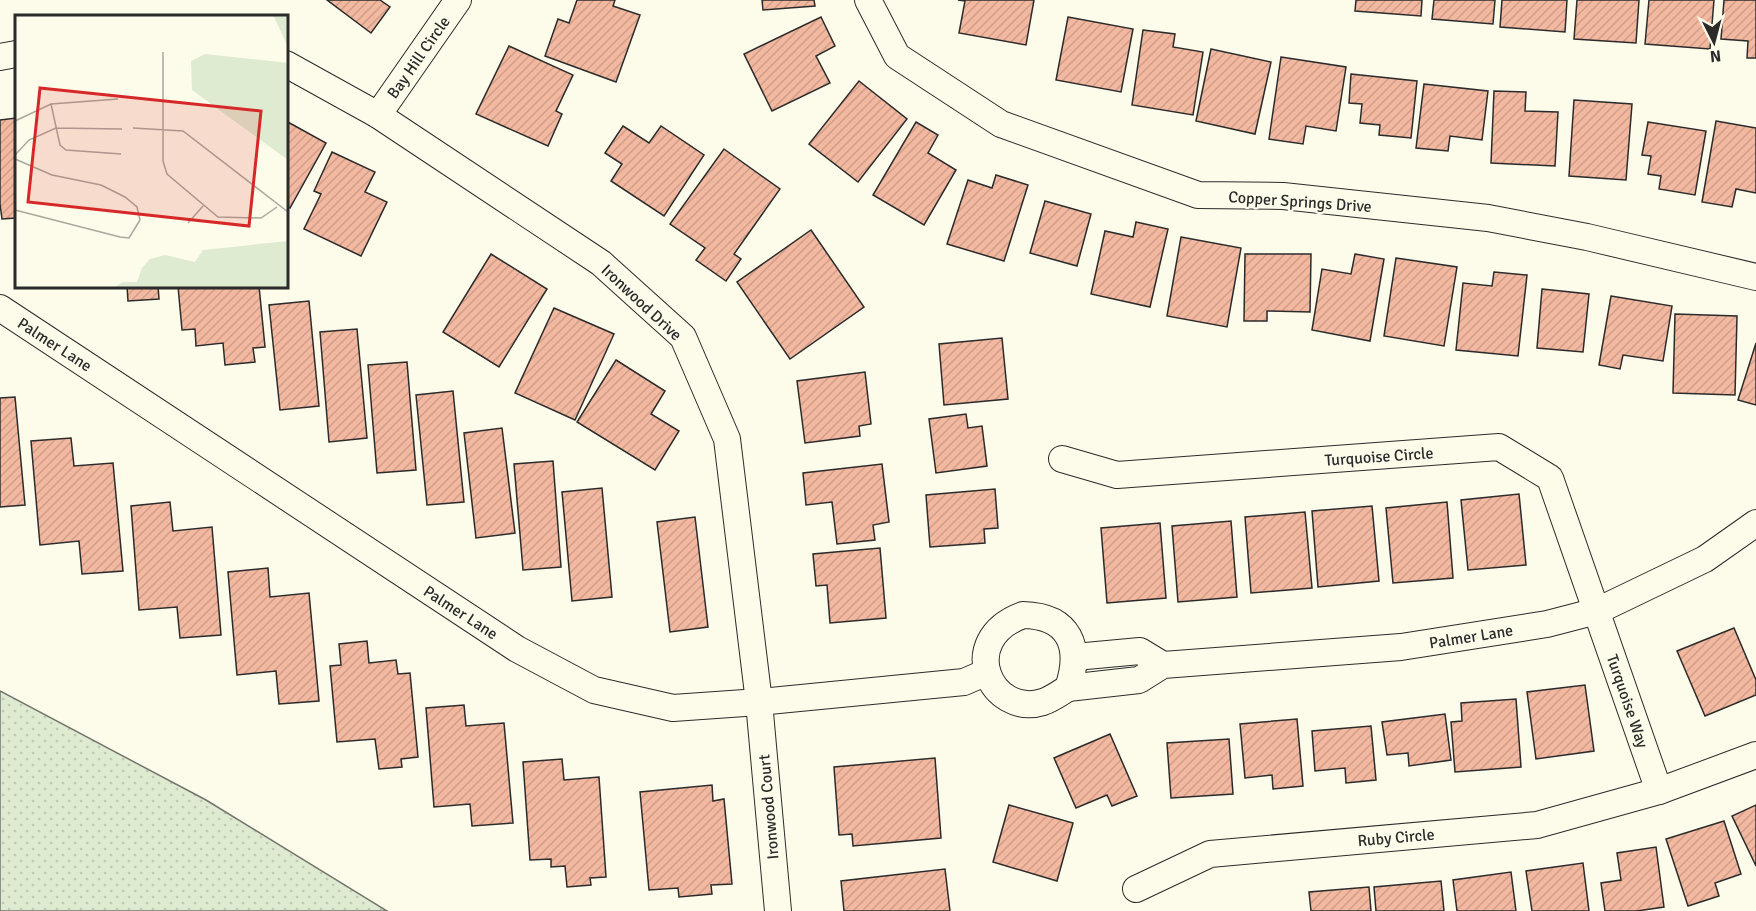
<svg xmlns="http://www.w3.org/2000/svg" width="1756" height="911" viewBox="0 0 1756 911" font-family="Signika,sans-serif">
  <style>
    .grass { fill: url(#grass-dots); stroke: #74746e; stroke-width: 1.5 }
    .building { fill: url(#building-hatch); stroke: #2b2b2b; stroke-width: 1.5 }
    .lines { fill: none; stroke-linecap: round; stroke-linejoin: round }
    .street-casing { stroke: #2b2b2b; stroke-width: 28 }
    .street { stroke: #fdfbea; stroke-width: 26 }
    .labels { text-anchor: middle; stroke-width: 4.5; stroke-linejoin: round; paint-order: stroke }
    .street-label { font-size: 16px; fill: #2b2b2b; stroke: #fdfbea }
    .inset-road { fill: none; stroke: #a9a89e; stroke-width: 1.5 }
    .view { fill: #d62828; fill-opacity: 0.15; stroke: #d62828; stroke-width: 3 }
    .inset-edge { fill: none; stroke: #2b2b2b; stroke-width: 3 }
  </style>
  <defs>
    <pattern id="grass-dots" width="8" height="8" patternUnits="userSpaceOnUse" patternTransform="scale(1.5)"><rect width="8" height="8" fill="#deebd1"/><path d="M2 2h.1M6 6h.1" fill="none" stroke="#bfcab4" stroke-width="1.8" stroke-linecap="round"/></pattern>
    <pattern id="building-hatch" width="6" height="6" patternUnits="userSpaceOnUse" patternTransform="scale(1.5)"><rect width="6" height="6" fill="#f2b8a0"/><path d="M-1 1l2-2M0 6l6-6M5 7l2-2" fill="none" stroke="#d09e8a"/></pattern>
  </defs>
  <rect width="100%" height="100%" fill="#fdfbea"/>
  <path class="grass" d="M0,691L206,800L387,911H0Z"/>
  <g class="building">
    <path d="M327,0H380L390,7L371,33Z"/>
    <path d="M577,0H615L613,6L640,15L616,82L545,56L558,19L569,23Z"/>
    <path d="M762,0H814L815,6L763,10Z"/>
    <path d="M958,0H1034L1026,45L959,33L965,1Z"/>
    <path d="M1356,0H1422L1421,16L1355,11Z"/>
    <path d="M1434,0H1495L1493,24L1432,19Z"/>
    <path d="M1502,0H1567L1565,32L1500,27Z"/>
    <path d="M1577,0H1639L1636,43L1574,39Z"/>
    <path d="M1649,0H1714L1710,49L1645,44Z"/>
    <path d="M1724,0H1756V58H1747L1748,41L1721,39Z"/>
    <path d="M821,17L835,46L816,56L830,83L772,111L744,54Z"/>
    <path d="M1068,17L1133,29L1121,92L1056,80Z"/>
    <path d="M1143,30L1175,34L1173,47L1203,52L1193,115L1132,105Z"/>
    <path d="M509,46L573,75L556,111L562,114L548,146L476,114Z"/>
    <path d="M1211,49L1271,62L1255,134L1196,121Z"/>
    <path d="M1281,57L1346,67L1336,131L1306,126L1303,144L1269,139Z"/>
    <path d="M1351,74L1417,81L1411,138L1379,135L1380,125L1360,123L1362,104L1349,103Z"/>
    <path d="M859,81L907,119L858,182L809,144Z"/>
    <path d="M1424,84L1488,91L1482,140L1450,136L1448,151L1416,148Z"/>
    <path d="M1494,91L1526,92L1525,111L1558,112L1555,166L1491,163Z"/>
    <path d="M1574,100L1632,104L1626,180L1569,176Z"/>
    <path d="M16,118V218L2,219L0,204V120Z"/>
    <path d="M286,121L326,143L290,208L286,206Z"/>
    <path d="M1716,121L1756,128V193L1736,189L1732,207L1702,202Z"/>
    <path d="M916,122L938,135L928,153L956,170L924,225L873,195Z"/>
    <path d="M1648,122L1706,131L1695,195L1659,189L1661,176L1648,174L1651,156L1642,155Z"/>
    <path d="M623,126L649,143L661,126L704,155L664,216L611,181L622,164L605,153Z"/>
    <path d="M724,149L780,189L734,254L741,259L726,281L696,260L705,248L670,224Z"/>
    <path d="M332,152L375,172L365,192L387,202L361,256L304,229L321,194L314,191Z"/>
    <path d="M996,175L1028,185L1004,261L947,244L968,180L992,188Z"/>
    <path d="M1045,201L1091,214L1077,266L1030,253Z"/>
    <path d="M1136,222L1168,229L1150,307L1091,294L1105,231L1133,237Z"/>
    <path d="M811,230L864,307L790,359L737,282Z"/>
    <path d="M1181,237L1241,248L1227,327L1167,316Z"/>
    <path d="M491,254L547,289L499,367L443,332Z"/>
    <path d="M1245,254H1311L1310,312L1267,311V321H1244Z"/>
    <path d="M1355,254L1384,259L1370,341L1312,330L1322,269L1351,274Z"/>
    <path d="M1396,258L1457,267L1444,346L1384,336Z"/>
    <path d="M1494,272L1527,275L1518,356L1456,350L1463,283L1492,286Z"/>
    <path d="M127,286H158L159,299L128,301Z"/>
    <path d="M178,286H259L265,347L253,348L255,362L225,365L223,343L196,346L195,329L182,330Z"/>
    <path d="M1542,289L1589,294L1583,352L1537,348Z"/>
    <path d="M1611,296L1672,306L1663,361L1623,355L1620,369L1599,365Z"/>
    <path d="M309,301L319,406L280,410L269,305Z"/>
    <path d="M554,308L614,334L575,420L515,393Z"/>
    <path d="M1675,314L1737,316L1735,395L1673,393Z"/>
    <path d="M357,329L367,438L329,442L320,332Z"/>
    <path d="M1002,338L1008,399L944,405L939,344Z"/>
    <path d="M1756,343V405L1738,400Z"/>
    <path d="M616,360L665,391L651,414L679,431L655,470L577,422Z"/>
    <path d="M407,362L416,470L377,473L368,365Z"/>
    <path d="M865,372L871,424L859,426L860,436L805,443L797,381Z"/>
    <path d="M453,391L464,502L427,505L416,395Z"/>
    <path d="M15,397L25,505L0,507V398Z"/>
    <path d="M966,414L968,428L982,426L987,466L936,473L929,419Z"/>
    <path d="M502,428L515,533L476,538L464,433Z"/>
    <path d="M71,438L74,466L113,463L123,571L82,574L79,541L40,545L31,441Z"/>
    <path d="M553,461L561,567L523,570L514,464Z"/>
    <path d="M882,464L889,522L873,525L875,540L837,544L832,502L806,505L803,473Z"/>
    <path d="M602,488L612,597L572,601L562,492Z"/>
    <path d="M995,489L998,528L984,529L985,543L930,547L926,495Z"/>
    <path d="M1519,494L1526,565L1468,570L1461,500Z"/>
    <path d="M170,502L173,531L212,527L221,635L180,638L177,607L139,610L131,506Z"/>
    <path d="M1447,502L1453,578L1393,583L1386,508Z"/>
    <path d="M1372,506L1379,581L1318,587L1312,511Z"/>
    <path d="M1305,512L1312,588L1251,593L1245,517Z"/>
    <path d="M695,517L708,627L670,632L657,522Z"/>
    <path d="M1231,521L1237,597L1178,602L1172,526Z"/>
    <path d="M1160,523L1166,598L1107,603L1101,528Z"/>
    <path d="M880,548L886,618L830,623L827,585L816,586L813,554Z"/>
    <path d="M268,568L270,597L309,593L319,701L279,704L276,671L237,675L228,572Z"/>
    <path d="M1734,628L1756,680V695L1705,716L1677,651Z"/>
    <path d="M367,641L369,663L396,660L398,674L410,673L418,757L401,759L402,767L379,769L375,739L337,742L330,666L341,665L339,644Z"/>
    <path d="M1585,685L1594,751L1536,759L1527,692Z"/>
    <path d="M1516,699L1521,767L1455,772L1451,722L1462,721L1461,703Z"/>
    <path d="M464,705L466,726L504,723L513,823L472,826L470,804L434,807L426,708Z"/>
    <path d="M1445,714L1451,760L1409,766L1408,753L1387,755L1382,722Z"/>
    <path d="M1297,719L1303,786L1273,789L1272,775L1245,778L1240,724Z"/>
    <path d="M1371,726L1376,780L1346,783L1345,768L1315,771L1312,731Z"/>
    <path d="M1110,734L1137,796L1112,806L1107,795L1076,808L1054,758Z"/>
    <path d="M1229,739L1233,794L1171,798L1167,743Z"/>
    <path d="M935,758L941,838L853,846L852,834L839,835L834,767Z"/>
    <path d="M562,759L564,780L599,777L606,877L590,878L591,885L567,887L565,866L551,867V859L530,860L523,762Z"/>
    <path d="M712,785L713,801L724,799L732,884L711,885L712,894L679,897L678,888L649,890L640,792Z"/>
    <path d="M1009,805L1073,823L1057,881L993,862Z"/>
    <path d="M1756,805V866L1732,816Z"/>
    <path d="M1724,821L1741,874L1715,883L1719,896L1688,906L1666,839Z"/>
    <path d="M1656,847L1664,907L1637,911H1605L1601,883L1621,880L1617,853Z"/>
    <path d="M1583,863L1589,911H1532L1526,871Z"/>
    <path d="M945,869L950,911H844L841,881Z"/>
    <path d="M1511,872L1516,911H1457L1453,880Z"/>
    <path d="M1441,881L1444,911H1376L1374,887Z"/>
    <path d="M1369,887L1371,911H1311L1309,892Z"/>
  </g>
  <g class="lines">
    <defs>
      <g id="street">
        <path d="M868,0L897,56L1001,124L1198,195L1283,196L1488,218L1587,237L1756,277"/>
        <path d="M0,57L16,54"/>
        <path d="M286,64L378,115L601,263L683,337L727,439L759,702L778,911"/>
        <path d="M378,115L458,0"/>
        <path d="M0,308L517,649L594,690L673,708L759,702L964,682L987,672"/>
        <path d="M1062,459L1117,475L1499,447L1550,478L1659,791"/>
        <path d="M1023,615C1070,616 1082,647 1068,688C1060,693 1052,699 1043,702C991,718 955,640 1023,615Z"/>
        <path d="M1075,657L1140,651L1163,665"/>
        <path d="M1068,688L1139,680L1163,665L1401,647L1547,624L1597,611L1705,559L1756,523"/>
        <path d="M1136,889L1210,854L1537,825L1659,791L1756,755"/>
      </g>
    </defs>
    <use href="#street" class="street-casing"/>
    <use href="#street" class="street"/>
  </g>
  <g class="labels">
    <g class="street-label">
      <text transform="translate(418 57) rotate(-55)" y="6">Bay Hill Circle</text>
      <text transform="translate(1300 201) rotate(4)" y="6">Copper Springs Drive</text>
      <text transform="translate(642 302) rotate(43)" y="6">Ironwood Drive</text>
      <text transform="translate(55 344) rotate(33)" y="6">Palmer Lane</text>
      <text transform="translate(1379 456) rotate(-4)" y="6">Turquoise Circle</text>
      <text transform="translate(461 612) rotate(33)" y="6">Palmer Lane</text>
      <text transform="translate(1471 636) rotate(-9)" y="6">Palmer Lane</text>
      <text transform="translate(1628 701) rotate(71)" y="6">Turquoise Way</text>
      <text transform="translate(768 807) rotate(-95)" y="6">Ironwood Court</text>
      <text transform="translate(1396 837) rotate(-5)" y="6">Ruby Circle</text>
    </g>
  </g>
  <g transform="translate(15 15)">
    <rect width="273" height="273" fill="#fdfbea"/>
    <path d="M258,0H273V32L261,6ZM190,39L273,48V145L177,75L176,46ZM273,226V273H98L108,267H122L127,253L135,244L150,240L180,247L188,235Z" fill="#deebd1"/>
    <path class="inset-road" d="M148,37V146L152,159L203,202L246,203L262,192M36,89L45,130L51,135L106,139M0,106L36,89L103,84M118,113L168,116L273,197M0,140L14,125L41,113L107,114M0,144L37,160L86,170L110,182L122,192L125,205L114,223L105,222L0,195M173,208L188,191"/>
    <path class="view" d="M25,73L246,96L234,211L13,187Z"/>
    <rect width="273" height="273" class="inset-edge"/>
  </g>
  <g transform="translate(1714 42) rotate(174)" stroke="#fdfbea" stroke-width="4.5" paint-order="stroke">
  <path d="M0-4.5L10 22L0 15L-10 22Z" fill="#2b2b2b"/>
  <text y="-9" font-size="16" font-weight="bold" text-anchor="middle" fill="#2b2b2b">N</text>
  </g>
</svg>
